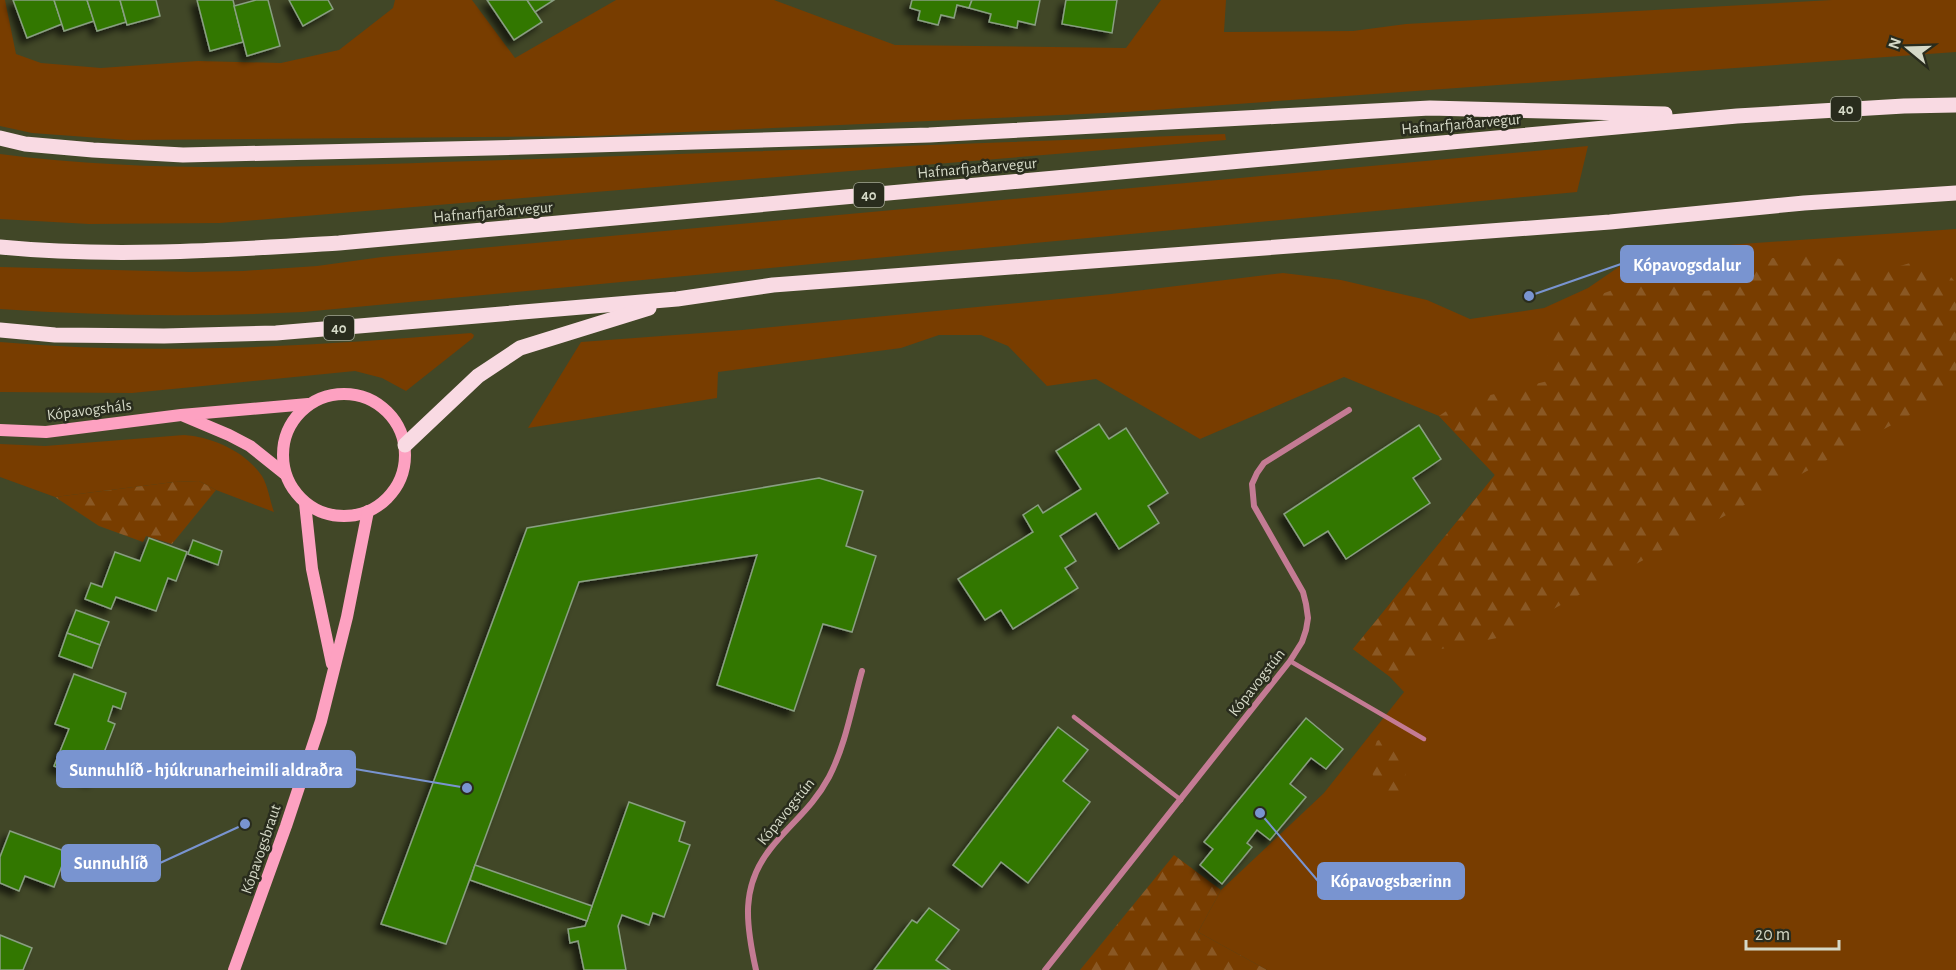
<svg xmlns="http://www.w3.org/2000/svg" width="1956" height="970" viewBox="0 0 1956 970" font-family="'Alegreya Sans',sans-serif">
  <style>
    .grass { fill: #783d00 }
    .forest { fill: url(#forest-firs) }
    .building { fill: #327705; stroke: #899f81; stroke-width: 1.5; filter: url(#shadow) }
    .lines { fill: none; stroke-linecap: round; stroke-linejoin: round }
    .lane { stroke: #c47b94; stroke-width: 4.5 }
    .street { stroke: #c47b94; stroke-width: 6 }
    .secondary { stroke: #fda1c1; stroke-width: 12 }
    .primary { stroke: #f9dae3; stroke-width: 15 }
    .labels { text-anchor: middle; stroke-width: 5; stroke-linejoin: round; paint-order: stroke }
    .shield { fill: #292c1d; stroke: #a1a594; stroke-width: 1.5 }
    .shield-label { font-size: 15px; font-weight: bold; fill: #d5d9c7 }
    .street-label { font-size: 16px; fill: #d5d9c7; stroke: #292c1d }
    .leader { fill: none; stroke: #7994d0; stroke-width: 2 }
    .callout-dot { fill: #7994d0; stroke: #292c1d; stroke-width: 2 }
    .callout { fill: #7994d0; stroke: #7994d0; stroke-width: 2 }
    .callout-label { font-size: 18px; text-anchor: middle; font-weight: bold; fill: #fff }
  </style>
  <defs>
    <pattern id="forest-firs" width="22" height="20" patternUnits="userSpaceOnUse" patternTransform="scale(1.5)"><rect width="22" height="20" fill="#783d00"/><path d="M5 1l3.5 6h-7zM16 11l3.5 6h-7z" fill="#8a5824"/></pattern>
    <filter id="shadow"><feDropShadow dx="-5.5" dy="5.5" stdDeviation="3" flood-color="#0009"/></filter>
  </defs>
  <rect width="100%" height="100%" fill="#414727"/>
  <g class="grass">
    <path d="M0,0H5L16,54L41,63L101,68L198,61L281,63L339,50L393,8L395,0H472L515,58L616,0H774L895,45L1126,48L1161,0H1226L1224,32L1353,31L1406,24L1832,0H1956V52L1126,112L596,136L127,140L32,133L0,126Z"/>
    <path d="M1225,134L1226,140L220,223L89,224L0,219V154C167,176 336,165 505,160C745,152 985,143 1225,134Z"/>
    <path d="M1588,146L1577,192L303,312C201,317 101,316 0,309V267L191,272L243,271L317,266L382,257Z"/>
    <path d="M1956,229V970H1267L1198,932L1221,890L1324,793L1404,692L1389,676L1353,649L1495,475L1439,416L1344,377L1200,439L1096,379L1047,386L1008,346L981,335H939L901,348L718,372L717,398L528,428L581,342L742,330L1111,294L1283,273L1341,280L1427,300L1470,319L1544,308L1588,288L1642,251Z"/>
    <path d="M471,333L474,335L473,338L406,391L382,378L355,371L132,393L0,392V342C157,356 314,346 471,333Z"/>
    <path d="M184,435C212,437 245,451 262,476C268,486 270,501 274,512L216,490L199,481L174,482L55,497L0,477V444L45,446Z"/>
  </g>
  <g class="forest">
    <path d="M1824,254L1880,272L1910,263L1934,269L1951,277L1956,283V390L1502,637L1441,649L1389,676L1353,649L1495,475L1439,416L1458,403L1552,380L1545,342L1577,303L1670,269L1697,292L1742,286L1748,260Z"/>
    <path d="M199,481L216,490L172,544L146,536L143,542L99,526L55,497L174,482Z"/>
    <path d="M1390,734L1408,749L1403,796L1390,800L1378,791L1369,763L1377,741Z"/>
    <path d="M1174,855L1221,890L1198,932L1267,970H1080Z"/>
  </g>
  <g class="building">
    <path d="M13,0H54L62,24L27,38Z"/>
    <path d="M54,0H87L94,21L64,31Z"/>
    <path d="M87,0H120L126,22L97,31Z"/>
    <path d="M120,0H156L160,16L127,25Z"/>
    <path d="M197,0H233L243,42L210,51Z"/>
    <path d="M256,0H268L280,46L247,56L234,6Z"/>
    <path d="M289,0H328L333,9L303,26Z"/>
    <path d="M487,0H527L542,22L514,40Z"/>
    <path d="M527,0H554L535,12Z"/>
    <path d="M912,0H972L969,8L957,5L954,18L941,15L938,25L918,20L920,11L910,8Z"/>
    <path d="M972,0H1040L1035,25L1018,21L1017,28L989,22L991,14L969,8Z"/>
    <path d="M1066,0H1117L1112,33L1062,24Z"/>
    <path d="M1099,424L1109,439L1126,428L1168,493L1148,506L1159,523L1119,549L1096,513L1060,536L1076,561L1065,568L1078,588L1013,629L1001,610L985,620L958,579L1033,532L1023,515L1038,505L1043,513L1081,489L1056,451Z"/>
    <path d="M1419,425L1441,459L1413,478L1430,503L1346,559L1328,531L1304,546L1284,514Z"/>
    <path d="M819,478L863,491L846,546L876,556L852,632L823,624L794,711L717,685L757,555L579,582L446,944L381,924L527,528Z"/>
    <path d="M149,538L187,552L176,581L168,578L156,611L116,597L111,609L85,599L91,583L102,587L115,552L140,561Z"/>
    <path d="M193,540L222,551L218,565L188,554Z"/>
    <path d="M76,610L109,622L100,645L67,633Z"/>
    <path d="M67,633L100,645L92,668L59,656Z"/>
    <path d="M74,674L126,693L121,709L113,706L108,721L115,724L93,781L54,766L69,729L55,724Z"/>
    <path d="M1306,718L1343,749L1326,769L1311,758L1290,784L1306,797L1270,840L1257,830L1247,843L1252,847L1222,884L1200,865L1213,849L1204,842Z"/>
    <path d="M1058,727L1088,750L1063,781L1090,802L1028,883L1001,862L982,887L953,865Z"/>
    <path d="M629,802L685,822L679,841L690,845L664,917L653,913L649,925L622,915L618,926L626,970H584L578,941L570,943L568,929L585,926Z"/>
    <path d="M10,831L67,852L54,887L25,876L19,891L0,883V857Z"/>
    <path d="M475,865L592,906L587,921L470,880Z"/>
    <path d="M929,908L959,930L936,960L950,970H874L912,920L917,923Z"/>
    <path d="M0,935L32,948L23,970H0Z"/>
  </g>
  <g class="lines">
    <g class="lane">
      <path d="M1290,661L1424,739"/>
      <path d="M1074,717L1181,800"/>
    </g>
    <g class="street">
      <path d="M756,970C746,925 740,886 771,848C792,822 813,807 829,777C846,744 852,706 862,671"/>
      <path d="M1045,970L1290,661L1302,642L1306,630L1308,618L1306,604L1303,592L1254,506L1252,484L1257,473L1264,463L1349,410"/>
    </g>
    <g class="secondary">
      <circle cx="344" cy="455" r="61"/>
      <path d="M184,416L229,435L250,446L285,474"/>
      <path d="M0,430L46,432L181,415L308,404"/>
      <path d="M305,503L312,569L332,664"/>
      <path d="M234,970L286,826L321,721L347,617L368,511"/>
    </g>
    <g class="primary">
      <path d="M0,138L25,144L93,150L183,155L490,148L929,135L1430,108L1665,114"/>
      <path d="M0,247C113,258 226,250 339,243L1737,116L1904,106L1956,105"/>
      <path d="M0,330L55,335L164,336L276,333L677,299L773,285L1610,222L1804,203L1956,193"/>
      <path d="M405,445L478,376L520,348L649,308"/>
    </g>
  </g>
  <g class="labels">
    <g class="shield">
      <rect x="1831" y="97" width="30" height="24" rx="4.5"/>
      <rect x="854" y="183" width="30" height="24" rx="4.5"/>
      <rect x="324" y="316" width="30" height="24" rx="4.5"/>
    </g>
    <g class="shield-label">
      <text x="1846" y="114">40</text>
      <text x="869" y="200">40</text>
      <text x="339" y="333">40</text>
    </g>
    <g class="street-label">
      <text transform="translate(1461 123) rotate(-5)" y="6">Hafnarfjarðarvegur</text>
      <text transform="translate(977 167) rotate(-5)" y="6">Hafnarfjarðarvegur</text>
      <text transform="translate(493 211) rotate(-5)" y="6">Hafnarfjarðarvegur</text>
      <text transform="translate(89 409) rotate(-7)" y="6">Kópavogsháls</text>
      <text transform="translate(1256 682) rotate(-52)" y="6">Kópavogstún</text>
      <text transform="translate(785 811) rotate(-51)" y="6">Kópavogstún</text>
      <text transform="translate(260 849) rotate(-71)" y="6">Kópavogsbraut</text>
    </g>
  </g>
  <path class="leader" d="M1529 296L1621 264M467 788L355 769M245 824L160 863M1260 813L1318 881"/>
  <g class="callout-dot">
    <circle cx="1529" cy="296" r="6"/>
    <circle cx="467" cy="788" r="6"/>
    <circle cx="245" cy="824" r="6"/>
    <circle cx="1260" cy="813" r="6"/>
  </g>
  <g class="callout">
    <rect x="1621" y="246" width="132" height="36" rx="6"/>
    <rect x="57" y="751" width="298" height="36" rx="6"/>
    <rect x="62" y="845" width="98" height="36" rx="6"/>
    <rect x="1318" y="863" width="146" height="36" rx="6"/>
  </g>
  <g class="callout-label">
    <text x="1687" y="271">Kópavogsdalur</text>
    <text x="206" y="776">Sunnuhlíð - hjúkrunarheimili aldraðra</text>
    <text x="111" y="869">Sunnuhlíð</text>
    <text x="1391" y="887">Kópavogsbærinn</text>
  </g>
  <g transform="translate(1908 48) rotate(289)" stroke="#292c1d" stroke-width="4.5" paint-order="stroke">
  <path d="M0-4.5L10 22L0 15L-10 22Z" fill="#d5d9c7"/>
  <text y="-9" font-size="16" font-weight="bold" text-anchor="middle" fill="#d5d9c7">N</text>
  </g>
  <path d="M1746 940v9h93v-9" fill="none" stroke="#d5d9c7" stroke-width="3"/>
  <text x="1755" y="940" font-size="18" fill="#d5d9c7" stroke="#292c1d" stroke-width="4.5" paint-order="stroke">20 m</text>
</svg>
